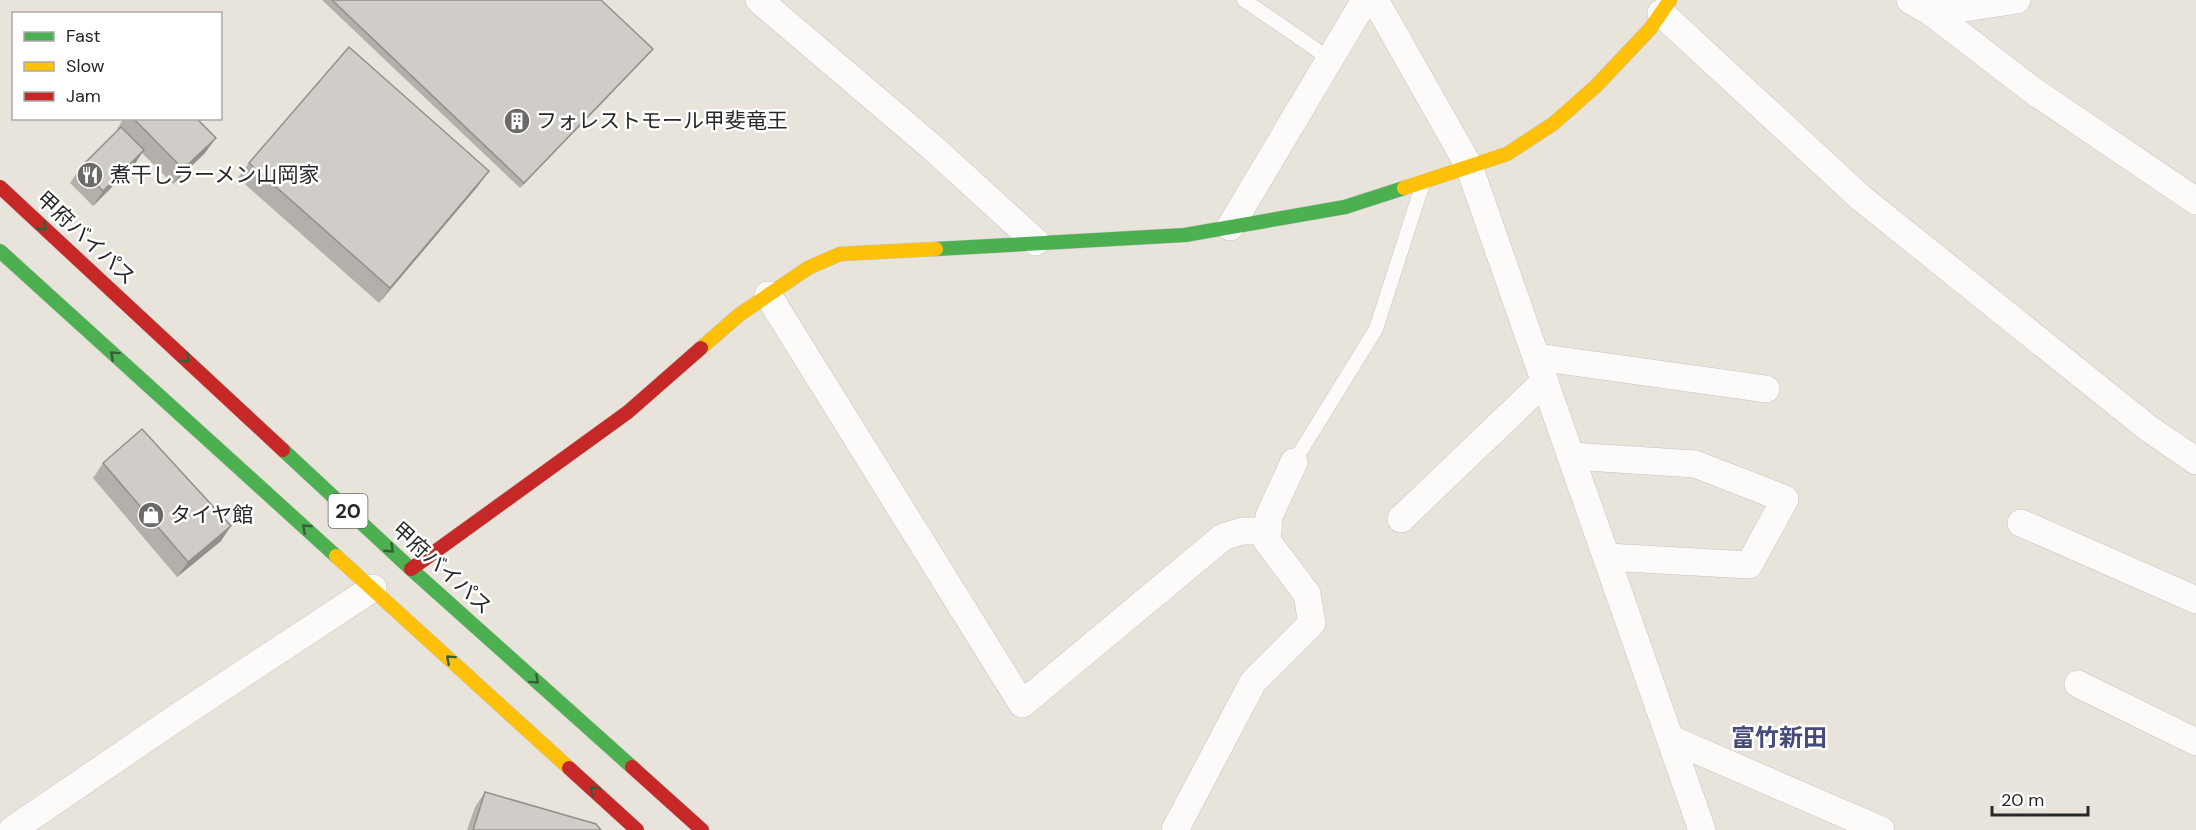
<svg xmlns="http://www.w3.org/2000/svg" width="2196" height="830" viewBox="0 0 2196 830" font-family="'DM Sans','Noto Sans JP',sans-serif">
  <style>
    .lines { fill: none; stroke-linecap: round; stroke-linejoin: round }
    .lane-casing { stroke: #c4c3c2; stroke-width: 15 }
    .street-casing { stroke: #c4c3c2; stroke-width: 28 }
    .fast-casing { stroke: #c4c3c2; stroke-width: 15 }
    .slow-casing { stroke: #c4c3c2; stroke-width: 15 }
    .jam-casing { stroke: #c4c3c2; stroke-width: 15 }
    .lane { stroke: #fcfbfa; stroke-width: 14 }
    .street { stroke: #fcfbfa; stroke-width: 27 }
    .fast { stroke: #4caf50; stroke-width: 14 }
    .slow { stroke: #ffc107; stroke-width: 14 }
    .jam { stroke: #c62828; stroke-width: 14 }
    .wall { fill: #b3b0ac }
    .shaded-wall { fill: #92908c }
    .building { fill: #d0cdc8; stroke: #92908c; stroke-width: 1.5 }
    .oneway { stroke: #365e38 }
    .labels { text-anchor: middle; stroke-width: 5; stroke-linejoin: round; paint-order: stroke }
    .shield { fill: #fff; stroke: #686868; stroke-width: 1.5 }
    .shield-label { font-size: 20px; font-weight: bold; fill: #282828 }
    .poi-label { font-size: 21px; fill: #282828; stroke: #fff; text-anchor: start }
    .street-label { font-size: 21px; fill: #282828; stroke: #fff }
    .quarter-label { font-size: 24px; font-weight: bold; fill: #454a7b; stroke: #fff }
  </style>
  <rect width="100%" height="100%" fill="#e8e4dc"/>
  <g class="lines">
    <defs>
      <g id="lane">
        <path d="M1244,0L1330,59"/>
        <path d="M1294,462L1376,329L1423,183"/>
      </g>
      <g id="street">
        <path d="M759,0L933,148L1036,242"/>
        <path d="M1375,0L1469,166L1702,830"/>
        <path d="M1910,0L1932,13L2035,92L2196,201"/>
        <path d="M1661,13L1861,198L2148,428L2196,461"/>
        <path d="M1932,13L2017,0"/>
        <path d="M1230,227L1365,0"/>
        <path d="M768,295L1022,704L1223,537L1242,531H1268"/>
        <path d="M1537,357L1766,389"/>
        <path d="M1571,456L1695,464L1785,499L1749,565L1607,557"/>
        <path d="M1401,519L1545,381"/>
        <path d="M2021,523L2196,600"/>
        <path d="M2078,684L2196,742"/>
        <path d="M1671,739L1881,830"/>
        <path d="M12,830L176,718L373,588"/>
        <path d="M1175,830L1253,682L1312,623L1307,594L1267,541L1269,516L1294,462"/>
      </g>
      <g id="fast">
        <path d="M936,249L1185,235L1345,207L1404,188"/>
        <path d="M0,251L336,556"/>
        <path d="M283,450L411,569L632,767"/>
      </g>
      <g id="slow">
        <path d="M1404,188L1507,154L1553,124L1596,86L1650,29L1670,0"/>
        <path d="M701,348L739,315L808,268L840,254L936,249"/>
        <path d="M336,556L569,768"/>
      </g>
      <g id="jam">
        <path d="M0,187L283,450"/>
        <path d="M411,569L628,412L701,348"/>
        <path d="M632,767L702,830"/>
        <path d="M569,768L637,830"/>
      </g>
    </defs>
    <use href="#lane" class="lane-casing"/>
    <use href="#street" class="street-casing"/>
    <use href="#fast" class="fast-casing"/>
    <use href="#slow" class="slow-casing"/>
    <use href="#jam" class="jam-casing"/>
    <use href="#lane" class="lane"/>
    <use href="#street" class="street"/>
    <use href="#fast" class="fast"/>
    <use href="#slow" class="slow"/>
    <use href="#jam" class="jam"/>
  </g>
  <g class="wall">
    <path d="M322,0H601L653,49L649,54L520,188Z"/>
    <path d="M124,118H196L205,153L173,184L142,153L134,165L93,206L70,183L80,168L118,130L117,129Z"/>
    <path d="M249,163L478,186L379,303L238,178Z"/>
    <path d="M103,463L221,541L177,577L93,478Z"/>
    <path d="M485,792L601,830H467L475,807Z"/>
  </g>
  <g class="shaded-wall">
    <path d="M653,49L649,54L520,188L524,183Z"/>
    <path d="M216,138L205,153L173,184L183,169Z"/>
    <path d="M144,150L134,165L93,206L103,191Z"/>
    <path d="M489,171L478,186L379,303L390,288Z"/>
    <path d="M231,526L221,541L177,577L188,562Z"/>
  </g>
  <g class="building">
    <path d="M332,0H601L653,49L524,183Z"/>
    <path d="M349,47L489,171L390,288L249,163Z"/>
    <path d="M133,118H196L216,138L183,169Z"/>
    <path d="M121,127L144,150L103,191L80,168Z"/>
    <path d="M142,429L231,526L188,562L103,463Z"/>
    <path d="M485,792L596,824L601,830H473Z"/>
  </g>
  <defs><path id="oneway-chevron" d="M-2-3.5L2.5 0L-2 3.5" fill="none" stroke-width="1.6" stroke-linecap="round" stroke-linejoin="round" transform="scale(1.5)"/></defs>
  <g class="oneway">
    <use href="#oneway-chevron" transform="translate(43 227) rotate(43)"/>
    <use href="#oneway-chevron" transform="translate(114 355) rotate(-138)"/>
    <use href="#oneway-chevron" transform="translate(186 359) rotate(43)"/>
    <use href="#oneway-chevron" transform="translate(306 528) rotate(-138)"/>
    <use href="#oneway-chevron" transform="translate(390 549) rotate(43)"/>
    <use href="#oneway-chevron" transform="translate(450 659) rotate(-138)"/>
    <use href="#oneway-chevron" transform="translate(535 680) rotate(42)"/>
    <use href="#oneway-chevron" transform="translate(594 790) rotate(-138)"/>
  </g>
  <defs>
    <symbol id="building-disc" viewBox="-11 -11 22 22"><circle r="9.5" fill="#6b6a67" stroke="#fff"/><path d="M-4-6H4V6H1V3H-1V6H-4ZM-2.5-4.3h1.7v1.8h-1.7ZM.8-4.3h1.7v1.8H.8ZM-2.5-1h1.7V.8h-1.7ZM.8-1h1.7V.8H.8Z" fill="#fff"/></symbol>
    <symbol id="restaurant-disc" viewBox="-11 -11 22 22"><circle r="9.5" fill="#6b6a67" stroke="#fff"/><path d="M-5-6h1v4h1v-4h1v4h1v-4h1v5L-1.5 .5V6h-2V.5L-5-1ZM5-6V6H3V1.5H1.5Q1.5-4 5-6Z" fill="#fff"/></symbol>
    <symbol id="shop-disc" viewBox="-11 -11 22 22"><circle r="9.5" fill="#6b6a67" stroke="#fff"/><path d="M-5-2.5h2.3a2.7 3.5 0 0 1 5.4 0H5L5.5 6h-11ZM-1.5-2.5h3a1.5 2.3 0 0 0-3 0Z" fill="#fff"/></symbol>
  </defs>
  <g fill-rule="evenodd">
    <use href="#building-disc" x="502" y="106" width="30" height="30"/>
    <use href="#restaurant-disc" x="75" y="160" width="30" height="30"/>
    <use href="#shop-disc" x="136" y="500" width="30" height="30"/>
  </g>
  <g class="labels">
    <rect class="shield" x="328.5" y="494" width="39" height="34" rx="4.5"/>
    <g class="shield-label">
      <text x="348" y="518">20</text>
    </g>
    <g class="poi-label">
      <text x="536" y="128">フォレストモール甲斐竜王</text>
      <text x="110" y="182">煮干しラーメン山岡家</text>
      <text x="170" y="522">タイヤ館</text>
    </g>
    <g class="street-label">
      <text transform="translate(86 238) rotate(43)" y="7">甲府バイパス</text>
      <text transform="translate(442 568) rotate(42)" y="7">甲府バイパス</text>
    </g>
    <g class="quarter-label">
      <text x="1779" y="746">富竹新田</text>
    </g>
  </g>
  <rect x="12" y="12" width="210" height="108" fill="#ffffff" stroke="#a9a9a9" stroke-width="1.5"/>
  <rect x="24" y="32" width="30" height="9" fill="#4caf50" stroke="#a9a9a9" stroke-width="1.5"/>
  <text x="66" y="42" font-size="18" fill="#282828">Fast</text>
  <rect x="24" y="62" width="30" height="9" fill="#ffc107" stroke="#a9a9a9" stroke-width="1.5"/>
  <text x="66" y="72" font-size="18" fill="#282828">Slow</text>
  <rect x="24" y="92" width="30" height="9" fill="#c62828" stroke="#a9a9a9" stroke-width="1.5"/>
  <text x="66" y="102" font-size="18" fill="#282828">Jam</text>
  <path d="M1992 806v9h96v-9" fill="none" stroke="#282828" stroke-width="3"/>
  <text x="2001" y="806" font-size="18" fill="#282828" stroke="#ffffff" stroke-width="4.5" paint-order="stroke">20 m</text>
</svg>
